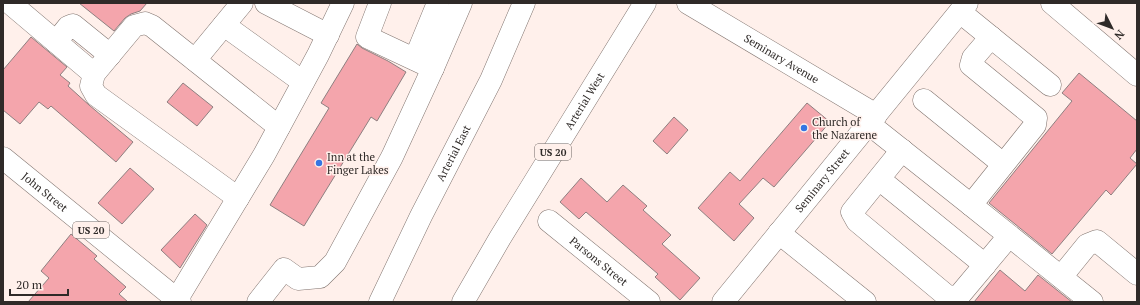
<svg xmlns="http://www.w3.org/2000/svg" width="1140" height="305" viewBox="0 0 1140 305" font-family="'PT Serif',serif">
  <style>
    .building { fill: #f4a5ac; stroke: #8e7f80 }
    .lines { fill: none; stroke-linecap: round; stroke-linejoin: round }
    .minor-casing { stroke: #827570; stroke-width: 23 }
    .highway-casing { stroke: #827570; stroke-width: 23 }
    .minor { stroke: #fff; stroke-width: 22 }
    .highway { stroke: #fff; stroke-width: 22 }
    .poi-dot { fill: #3575e3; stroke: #fff0eb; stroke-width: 1.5 }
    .labels { text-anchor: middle; stroke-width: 3; stroke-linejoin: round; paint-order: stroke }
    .shield { fill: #fff0eb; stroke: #6d6562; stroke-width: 1 }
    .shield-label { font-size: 10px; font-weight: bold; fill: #2f2a28 }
    .street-label { font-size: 11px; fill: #2f2a28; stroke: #fff0eb }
    .poi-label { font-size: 11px; fill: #2f2a28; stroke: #fff0eb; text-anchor: start }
  </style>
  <rect width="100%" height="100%" fill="#fff0eb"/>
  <g class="building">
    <path d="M79,3H147L140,11L131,14L125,18L114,31Z"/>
    <path d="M31,37L67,67L60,75L70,83L68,86L89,105L133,142L116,162L51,106L48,109L39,102L20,124L3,110V70Z"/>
    <path d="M357,44L362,48L388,61L406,72L377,121L371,117L304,226L270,205L329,108L321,103Z"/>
    <path d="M1079,73L1137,121V149L1130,158L1137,164L1111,195L1106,190L1052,254L989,203L1072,101L1062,93Z"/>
    <path d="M183,83L213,107L197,126L167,102Z"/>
    <path d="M807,103L830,122L774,187L763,178L739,204L754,218L734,241L698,208L730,172L740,181Z"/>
    <path d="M674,117L688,130L667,154L653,141Z"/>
    <path d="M130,168L154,189L122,224L98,203Z"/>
    <path d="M581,178L607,202L623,185L647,206L643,210L671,235L662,244L700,278L680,300L655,277L658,274L586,212L579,219L560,202Z"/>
    <path d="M195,214L207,225L180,268L161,250Z"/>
    <path d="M71,234L97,256L94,259L126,287L119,294L128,302H28L49,278L41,271Z"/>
    <path d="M1000,270L1025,291L1038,275L1072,302H974Z"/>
  </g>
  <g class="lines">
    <defs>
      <g id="minor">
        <path d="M10,3L94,74"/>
        <path d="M266,3L328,35"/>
        <path d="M380,3L367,37L433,68"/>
        <path id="s1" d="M688,3L876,115"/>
        <path d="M1052,3L1137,75"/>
        <path d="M960,12L1050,85"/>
        <path d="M224,25L303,82"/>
        <path d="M56,42L68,27L73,25L110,55"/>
        <path d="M415,59L438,3"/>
        <path d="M195,60L242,3"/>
        <path d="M924,100L1003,164"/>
        <path d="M869,124L971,205L1035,125L1036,118L971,65L973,58L991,37"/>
        <path d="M902,150L852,212L857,221L947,296L958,297L1009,236"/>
        <path d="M879,179L985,265"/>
        <path d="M238,198L96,95L91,86L94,74L134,26L145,23L152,26L279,127"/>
        <path d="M971,205L1092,302"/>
        <path id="s2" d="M549,221L649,302"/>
        <path d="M779,233L865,302"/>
        <path d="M1061,277L1087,245L1097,241L1137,274"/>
        <path d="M177,299L264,155L318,55L343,3"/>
        <path d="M258,302L284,269L298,279L320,277L335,262L392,157L433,68L461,3"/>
        <path id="s3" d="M723,302L967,3"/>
      </g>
      <g id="highway">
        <path id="s4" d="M3,158L180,302"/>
        <path id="s5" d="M380,302L421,216L491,80L524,3"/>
        <path id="s6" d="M463,302L500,238L645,3"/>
      </g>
    </defs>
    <use href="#minor" class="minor-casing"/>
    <use href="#highway" class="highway-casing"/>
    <use href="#minor" class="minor"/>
    <use href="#highway" class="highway"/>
  </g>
  <g class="poi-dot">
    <circle cx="804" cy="128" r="4"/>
    <circle cx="319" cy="163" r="4"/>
  </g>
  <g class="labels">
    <g class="shield">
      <rect x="535" y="144" width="36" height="16" rx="3"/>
      <rect x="73" y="222" width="36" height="16" rx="3"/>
    </g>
    <g class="shield-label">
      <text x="553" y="156">US 20</text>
      <text x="91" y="234">US 20</text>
    </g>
    <g class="street-label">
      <text dy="4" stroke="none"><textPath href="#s1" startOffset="109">Seminary Avenue</textPath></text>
      <text dy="4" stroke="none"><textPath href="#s6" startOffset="235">Arterial West</textPath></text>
      <text dy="4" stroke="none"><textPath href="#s5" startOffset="166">Arterial East</textPath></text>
      <text dy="4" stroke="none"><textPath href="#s3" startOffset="157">Seminary Street</textPath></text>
      <text dy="4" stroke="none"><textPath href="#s4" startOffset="54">John Street</textPath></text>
      <text dy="4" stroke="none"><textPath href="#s2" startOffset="64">Parsons Street</textPath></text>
    </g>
    <g class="poi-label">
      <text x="812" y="126">Church of<tspan x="812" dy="13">the Nazarene</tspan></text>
      <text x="327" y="161">Inn at the<tspan x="327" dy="13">Finger Lakes</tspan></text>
    </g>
  </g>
  <rect width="1140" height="305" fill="none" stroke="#2f2a28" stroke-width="8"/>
  <g transform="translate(1112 28) rotate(132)" stroke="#fff0eb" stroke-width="3" paint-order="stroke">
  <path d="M0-3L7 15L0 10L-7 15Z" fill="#2f2a28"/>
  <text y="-6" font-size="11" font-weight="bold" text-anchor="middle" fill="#2f2a28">N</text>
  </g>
  <path d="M10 289v6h58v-6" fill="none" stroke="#2f2a28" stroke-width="2"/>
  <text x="16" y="289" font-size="12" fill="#2f2a28" stroke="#fff0eb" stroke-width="3" paint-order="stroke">20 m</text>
</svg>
